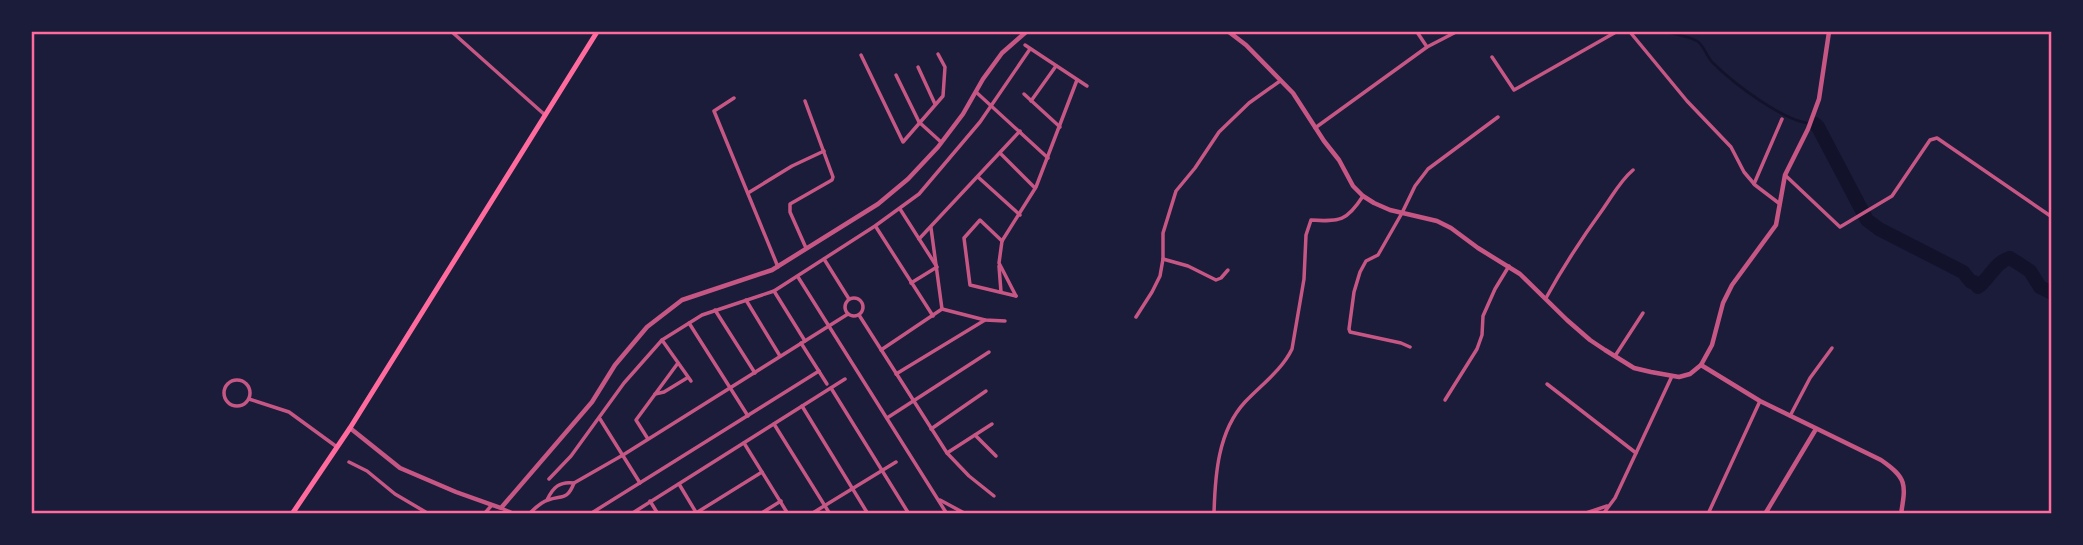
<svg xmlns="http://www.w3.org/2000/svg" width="2083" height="545" viewBox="0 0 2083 545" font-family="'DejaVu Sans',sans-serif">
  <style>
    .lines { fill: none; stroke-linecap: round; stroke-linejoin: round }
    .stream { stroke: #12122b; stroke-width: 2.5 }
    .river { stroke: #12122b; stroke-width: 14 }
    .minor { stroke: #c65784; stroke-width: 3.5 }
    .tertiary { stroke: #c65784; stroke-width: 4.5 }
    .primary { stroke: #ff6b9d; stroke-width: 5 }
    .neatline { fill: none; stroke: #ff6b9d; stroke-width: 2.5 }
  </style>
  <rect width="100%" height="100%" fill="#1b1b3a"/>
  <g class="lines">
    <path class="stream" d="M1665,32C1675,34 1688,36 1697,41C1703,44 1706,55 1712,62C1733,83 1786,124 1815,124"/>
    <path class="river" d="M1815,124L1818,127L1867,220L1879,229L1963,272L1971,282H1974L1978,287C1990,278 1995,262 2010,258L2030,271L2040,287L2052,293"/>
    <g class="minor">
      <path d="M452,32L545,115"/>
      <path d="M1417,32L1427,47"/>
      <path d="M1630,32L1687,101L1731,147L1744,172L1755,185L1780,204"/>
      <path d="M1025,45L1087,86"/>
      <path d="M861,55L903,142L943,96L945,67L938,54"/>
      <path d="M1492,57L1514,90L1616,32"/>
      <path d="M918,67L935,104"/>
      <path d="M896,75L919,122L941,142"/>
      <path d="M976,92L1048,158"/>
      <path d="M1024,94L1060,127"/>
      <path d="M734,98L714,111L778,267"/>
      <path d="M805,101L833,177L832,180L790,204V212L806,248"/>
      <path d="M1031,101L1056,66"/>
      <path d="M1315,128L1427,47L1456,32"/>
      <path d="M1000,153L1035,188"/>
      <path d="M1785,175L1840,227L1892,196L1930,140L1937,138L2052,217"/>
      <path d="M978,177L1020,215"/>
      <path d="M1754,184L1782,119"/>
      <path d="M748,193L792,166L824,151"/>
      <path d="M900,209L937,267L911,283"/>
      <path d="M876,227L933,316"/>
      <path d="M931,228L942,309"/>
      <path d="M919,239L1020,131"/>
      <path d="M1002,241L980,220L964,238L970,285L1016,296"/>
      <path d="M824,259L849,299"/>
      <path d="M1163,259L1188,266L1216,280L1221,278L1228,270"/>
      <path d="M999,266L1001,292"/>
      <path d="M798,277L947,514"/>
      <path d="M774,291L805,341"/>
      <path d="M1016,296L999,263L1002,241L1036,187L1077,80"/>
      <circle cx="854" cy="307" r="9"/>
      <path d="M1546,298C1563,267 1582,238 1603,209C1613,195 1620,181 1633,170"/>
      <path d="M746,300L780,356"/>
      <path d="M942,309L985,320L1005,321"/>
      <path d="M715,310L755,373"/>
      <path d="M859,315L947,453L969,476L994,496"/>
      <path d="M1136,317L1152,292L1160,276L1163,259V233L1176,191L1195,168L1219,132L1249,103L1280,81"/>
      <path d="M689,323L748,416"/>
      <path d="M662,340L691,381"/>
      <path d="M801,343L827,384"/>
      <path d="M1410,347L1401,343L1350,332L1349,329L1354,292L1360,272L1366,261L1378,255L1402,213L1415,186L1428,169L1498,117"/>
      <path d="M881,350L942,309"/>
      <path d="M1615,356L1643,313"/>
      <path d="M896,374L985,320"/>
      <circle cx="237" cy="393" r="13"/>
      <path d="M1547,384L1636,453"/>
      <path d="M831,388L909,514"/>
      <path d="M655,394L664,392L687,378"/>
      <path d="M249,399L289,412L337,447"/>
      <path d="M1445,400L1477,349L1482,335L1483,316L1495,289L1509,266"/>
      <path d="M802,406L868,514"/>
      <path d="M1790,416L1810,378L1832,348"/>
      <path d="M887,418L989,352"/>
      <path d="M600,419L640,483"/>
      <path d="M774,424L830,514"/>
      <path d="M931,429L986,391"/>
      <path d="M975,435L996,456"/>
      <path d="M648,439L636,420L678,363"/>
      <path d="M744,443L788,514"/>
      <path d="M947,453L992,424"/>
      <path d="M349,462L367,471L395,494L429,514"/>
      <path d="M549,479L571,456L624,383L662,340L702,315L774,291L875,226L919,194L980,122L1030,49"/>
      <path d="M679,484L697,514"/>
      <path d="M547,500C553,487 560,481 574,483L623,455L848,314"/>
      <path d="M940,500L966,514"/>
      <path d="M650,501L658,514"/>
      <path d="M501,508L515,514"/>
      <path d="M577,513V514"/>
      <path d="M696,513L762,472"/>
      <path d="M484,514L492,505"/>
      <path d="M529,514C534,509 541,502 548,500C562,495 567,501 574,483"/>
      <path d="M590,514L819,371"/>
      <path d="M631,514L845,379"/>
      <path d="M760,514L781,501"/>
      <path d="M811,514L896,462"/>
      <path d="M1214,514C1215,475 1218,431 1245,402C1261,385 1282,370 1292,349L1304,279L1306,235L1311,220C1340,222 1347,221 1363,196"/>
      <path d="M1583,514L1607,506"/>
      <path d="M1603,514L1615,498L1672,376"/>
      <path d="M1708,514L1760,401"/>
    </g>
    <g class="tertiary">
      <path d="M1229,32L1246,45L1293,93L1324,141L1339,160L1353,186L1363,196L1374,203L1390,210L1437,221L1451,228L1478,248L1520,274L1567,320L1590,340L1605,350L1634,368L1651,372L1679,377L1690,374L1701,365L1712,345L1723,303L1732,285L1776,225L1785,175L1808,129L1819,99L1829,32"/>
      <path d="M1701,365L1760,401L1881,460C1907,478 1906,484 1901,514"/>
      <path d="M350,428L400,468L456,492L501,508L592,402L615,365L647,327L682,300L772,270L878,204L908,179L938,147L963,114L983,79L1002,53L1026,32"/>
      <path d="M1765,514L1816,429"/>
    </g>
    <path class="primary" d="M292,514L350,428L597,32"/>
  </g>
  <rect width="2083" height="545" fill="none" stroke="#1b1b3a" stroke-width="66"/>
  <rect x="33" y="33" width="2017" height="479" class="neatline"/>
</svg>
